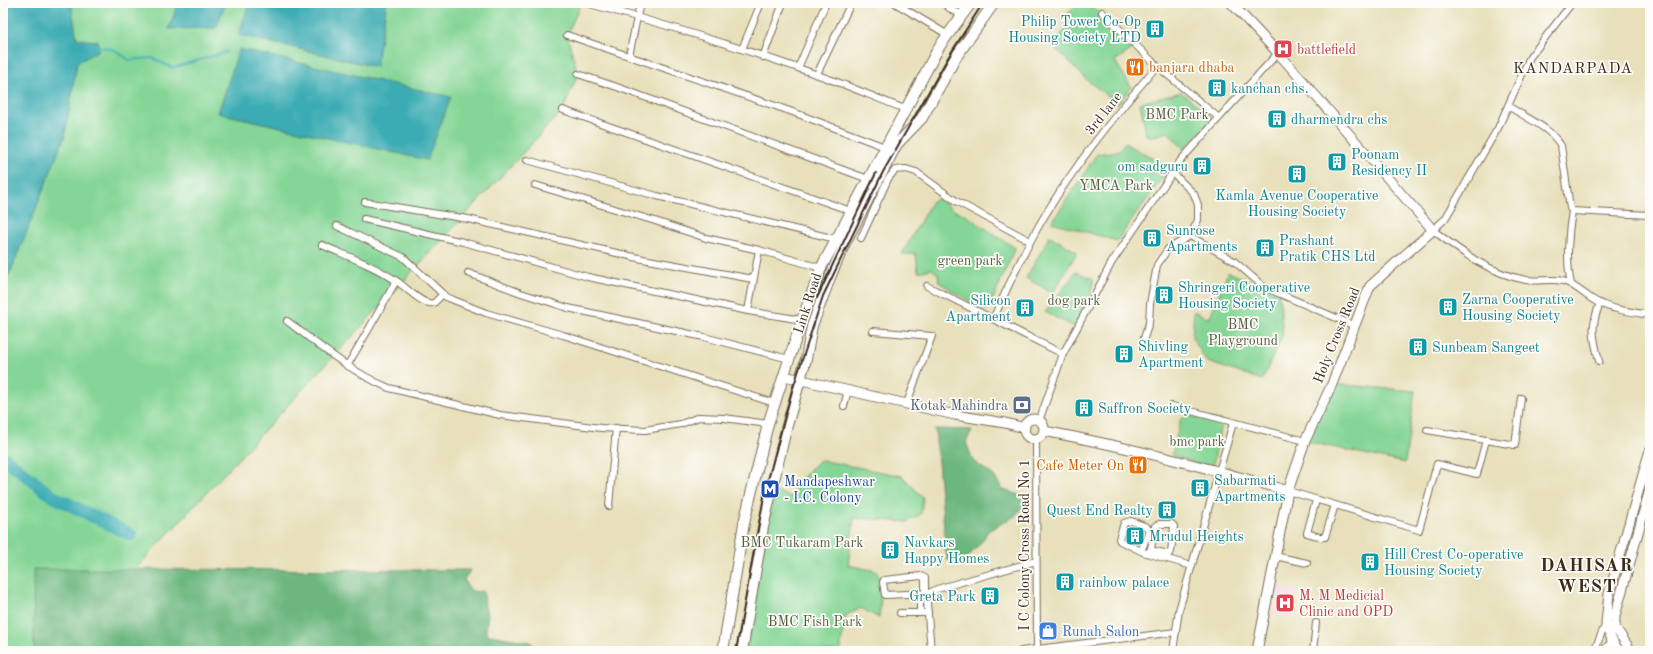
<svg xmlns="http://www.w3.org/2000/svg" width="1653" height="654" viewBox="0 0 1653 654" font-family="'Old Standard TT',serif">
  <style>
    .built { fill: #f2cfe1 }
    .green { fill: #85d696; stroke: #60805a }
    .forest { fill: #6cb77f; stroke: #54704e }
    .water { fill: #3aacb3; stroke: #3a6b68 }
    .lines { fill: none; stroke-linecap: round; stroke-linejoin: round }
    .stream { stroke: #3aacb3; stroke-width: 2 }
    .river { stroke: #3aacb3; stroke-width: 13 }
    .street-casing { stroke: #786a55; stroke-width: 8 }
    .secondary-casing { stroke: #786a55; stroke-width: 11 }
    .primary-casing { stroke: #786a55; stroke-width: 12 }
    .street { stroke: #fff; stroke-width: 6 }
    .secondary { stroke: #fff; stroke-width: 9 }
    .primary { stroke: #fff; stroke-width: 10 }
    .rail { stroke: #3b2a1e; stroke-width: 2 }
    .labels { text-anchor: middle; stroke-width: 3.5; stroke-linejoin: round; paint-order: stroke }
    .culture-label { font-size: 14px; fill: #0d838f; stroke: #fdfcf7; text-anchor: start }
    .health-label { font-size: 14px; fill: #be3a42; stroke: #fdfcf7; text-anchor: start }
    .food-label { font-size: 14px; fill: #c56008; stroke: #fdfcf7; text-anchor: start }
    .street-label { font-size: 14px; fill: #3b2a1e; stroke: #fdfcf7 }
    .park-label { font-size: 14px; fill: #515e42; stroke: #fdfcf7 }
    .service-label { font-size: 14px; fill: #4e5e75; stroke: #fdfcf7; text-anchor: end }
    .transit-label { font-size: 14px; fill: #164399; stroke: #fdfcf7; text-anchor: start }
    .shop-label { font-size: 14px; fill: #366cbe; stroke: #fdfcf7; text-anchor: start }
    .neighbourhood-label { font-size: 15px; letter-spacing: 1px; fill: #3b2a1e; stroke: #fdfcf7 }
    .district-label { font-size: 18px; font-weight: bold; letter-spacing: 1px; fill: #3b2a1e; stroke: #fdfcf7 }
  </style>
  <rect width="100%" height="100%" fill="#fdfcf7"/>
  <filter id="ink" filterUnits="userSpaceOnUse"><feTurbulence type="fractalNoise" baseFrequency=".025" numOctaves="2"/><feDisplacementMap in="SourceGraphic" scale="8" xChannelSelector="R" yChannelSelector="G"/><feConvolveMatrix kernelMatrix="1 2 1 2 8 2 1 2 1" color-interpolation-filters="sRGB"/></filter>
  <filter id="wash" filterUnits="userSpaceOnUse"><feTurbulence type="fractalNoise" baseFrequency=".012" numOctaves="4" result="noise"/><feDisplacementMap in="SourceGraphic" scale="16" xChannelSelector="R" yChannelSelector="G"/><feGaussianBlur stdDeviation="0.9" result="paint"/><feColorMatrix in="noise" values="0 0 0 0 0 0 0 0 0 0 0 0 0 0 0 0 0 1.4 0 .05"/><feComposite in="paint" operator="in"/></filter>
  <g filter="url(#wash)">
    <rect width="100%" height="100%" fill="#e8e0bb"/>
    <path class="built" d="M1276,588L1296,589L1294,618L1274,616Z"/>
    <g class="green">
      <path d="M71,3H581L567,35L578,74L563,110L59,651H3V283L10,273L64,138L77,63L98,41L77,40Z"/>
      <path d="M1079,3H1087L1107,19L1135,47L1115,61L1131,87L1118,104L1087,80L1051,44L1071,25L1066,15Z"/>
      <path d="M1181,92L1213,118L1184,149L1168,132L1153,136L1146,135L1140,103Z"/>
      <path d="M1124,143L1170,167L1117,241L1052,222L1097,154L1119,151Z"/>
      <path d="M940,199L953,210L965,215L1015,248L990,306L985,310L979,308L939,282L938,274L932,269L918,272L916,254H902L932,201Z"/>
      <path d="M1050,236L1077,252L1053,293L1026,278Z"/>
      <path d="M1076,272L1094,279L1088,307L1073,326L1045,312Z"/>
      <path d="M1228,272L1279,293L1283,334L1262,380L1207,362L1192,337L1194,311L1209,319Z"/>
      <path d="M1332,384L1415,391L1405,463L1305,441Z"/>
      <path d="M1188,416L1222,420L1212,469L1172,455L1181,418Z"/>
      <path d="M820,460L902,476L923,498L921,514L907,522L854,518L848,565L876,571L882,583L879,618L861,608L846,615L841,643V651H746L760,560L775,491L791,497L803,477Z"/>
    </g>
    <g class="forest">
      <path d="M935,429L972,430L966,442L973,461L994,476L1003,490L1020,495L1025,504L1015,516L988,531L982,541L968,557L947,560Z"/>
      <path d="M33,569L471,570L464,579C468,590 471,593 482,591C487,599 482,605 488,614L486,631L489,635L531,642L539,651H34Z"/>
    </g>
    <g class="water">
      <path d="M3,3H71L77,39L98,41L99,50L77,63L64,138L10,273L3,283Z"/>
      <path d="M178,3H226L216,28L169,29Z"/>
      <path d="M249,3H387L376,67L239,35Z"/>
      <path d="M239,49L451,97L427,160L218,113Z"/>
    </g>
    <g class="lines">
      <path class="stream" d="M97,46L115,50L129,60L153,58L172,68L227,52"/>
      <path class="river" d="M3,457L52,496L131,535"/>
    </g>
  </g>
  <g filter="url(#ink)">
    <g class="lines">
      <defs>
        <g id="street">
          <path d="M586,3C664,24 742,48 818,75C847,85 876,98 905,109"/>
          <path d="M895,3L948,35"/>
          <path d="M943,3L953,11L963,14"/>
          <path d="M1572,3L1530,57L1498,128L1445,219L1433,230C1461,252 1491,274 1526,280C1538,282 1551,278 1563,281C1576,285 1585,296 1597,302C1613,310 1632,312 1650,315"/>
          <path d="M567,35L790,111L885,147"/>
          <path d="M742,49L761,3"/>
          <path d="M629,56L640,3"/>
          <path d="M763,57L783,3"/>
          <path d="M1157,66L1219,118"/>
          <path d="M798,68L826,3"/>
          <path d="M578,74L617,87L868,179"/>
          <path d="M817,74L851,3"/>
          <path d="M1508,106C1526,118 1550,127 1561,146L1570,208L1572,211L1650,215"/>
          <path d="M563,110L851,211"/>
          <path d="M527,160L657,196L836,239"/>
          <path d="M535,185L655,221L706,238L759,250L821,268"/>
          <path d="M365,202L468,219L643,259L753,279"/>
          <path d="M364,219L463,242L588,277L748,311L802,320"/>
          <path d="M337,226L403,257L446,297L486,313L563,335L774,403"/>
          <path d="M1190,236L1234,261L1264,287L1355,326"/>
          <path d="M861,238L888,179L895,170L906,169L916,172L956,201L1030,241"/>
          <path d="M322,245C347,256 375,266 398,282C407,288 423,306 434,303L443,294"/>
          <path d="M468,273L521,293L568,308L704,337L789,359"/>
          <path d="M1571,284C1566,263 1568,233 1572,211"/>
          <path d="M927,286L1063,354"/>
          <path d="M748,311L759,250"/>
          <path d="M993,319C1005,293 1017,267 1030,242C1063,179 1111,120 1157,66L1102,12"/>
          <path d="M287,321C320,346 351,372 389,388L500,415L601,428L645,430L681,424L699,417L724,418L768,424"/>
          <path d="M873,331L932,336L907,403"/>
          <path d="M1143,341L1149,323L1150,304L1157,265L1168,249L1190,236L1198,220V205L1194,194L1172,172"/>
          <path d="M1599,361C1593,336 1590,328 1600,303"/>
          <path d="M347,366L370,327L396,281"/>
          <path d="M844,406L848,390"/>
          <path d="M1172,406L1305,441"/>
          <path d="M1039,421L1063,354L1112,262L1181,160L1278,53"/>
          <path d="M1427,430L1486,440"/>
          <path d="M1036,439L1037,651"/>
          <path d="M1288,491L1419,530L1437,464L1477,474L1486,440L1515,445L1521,398"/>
          <path d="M1316,500L1307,533L1320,537H1325L1335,505"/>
          <path d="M609,506L616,428"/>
          <path d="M1141,551L1149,532L1147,527L1131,521L1124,523L1119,539L1120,541L1141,551L1143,552L1192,566"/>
          <path d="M1150,554L1155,526L1159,524H1172L1174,526L1171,552L1169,554L1150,550"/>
          <path d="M1275,556L1307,563"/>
          <path d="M925,593V578L921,576L884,580L883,582L885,595L929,593"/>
          <path d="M920,600V613"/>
          <path d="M900,613H928"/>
          <path d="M931,651L927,603L929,593L937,589L1036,561"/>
          <path d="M1021,651L1176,632"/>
          <path d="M1173,651L1179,610L1233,423"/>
          <path d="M1313,651L1316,623"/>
          <path d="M1594,651L1606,623"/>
          <path d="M1602,651L1614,640"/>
        </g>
        <g id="secondary">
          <path d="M1231,3L1280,55L1433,230L1370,286L1332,384L1305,441L1288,491L1257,651"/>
          <path d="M784,376L955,415L1005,423L1025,428"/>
          <circle cx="1034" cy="429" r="10"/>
          <path d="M1044,431C1127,447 1207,467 1288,491"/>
          <path d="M1619,651L1612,641L1606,623L1609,594L1650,450"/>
          <path d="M1631,651L1615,627V616L1650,489"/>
        </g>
        <g id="primary">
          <path d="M723,651L744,523L768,424L802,320L821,268L931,62L939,47L971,3"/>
          <path d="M742,651L763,527L786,429L806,359L812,326L831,275L844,245L897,144L922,118L956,57L994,3"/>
        </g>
      </defs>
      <use href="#street" class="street-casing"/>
      <use href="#secondary" class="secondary-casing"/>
      <use href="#primary" class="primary-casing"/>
      <use href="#street" class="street"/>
      <use href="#secondary" class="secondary"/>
      <use href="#primary" class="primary"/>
      <g class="rail">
        <path d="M817,298L876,173"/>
        <path d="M736,651L765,491L792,391L823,296L883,172L949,56L983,3"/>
      </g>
    </g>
  </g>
  <defs>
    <symbol id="building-square" viewBox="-11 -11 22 22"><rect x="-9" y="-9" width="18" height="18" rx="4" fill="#0f9aa8" stroke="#fdfcf7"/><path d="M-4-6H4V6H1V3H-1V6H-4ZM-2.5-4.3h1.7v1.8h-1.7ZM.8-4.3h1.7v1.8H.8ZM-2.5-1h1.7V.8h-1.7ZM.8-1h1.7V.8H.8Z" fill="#fff"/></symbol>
    <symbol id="hospital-square" viewBox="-11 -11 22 22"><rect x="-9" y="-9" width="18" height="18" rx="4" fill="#e0444e" stroke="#fdfcf7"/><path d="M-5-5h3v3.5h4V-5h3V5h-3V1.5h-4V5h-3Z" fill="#fff"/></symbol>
    <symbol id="restaurant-square" viewBox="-11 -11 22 22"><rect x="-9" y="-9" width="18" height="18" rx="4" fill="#e8710a" stroke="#fdfcf7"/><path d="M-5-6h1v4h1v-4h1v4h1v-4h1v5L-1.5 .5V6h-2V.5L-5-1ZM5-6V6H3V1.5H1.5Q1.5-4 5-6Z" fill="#fff"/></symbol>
    <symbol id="bank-square" viewBox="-11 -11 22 22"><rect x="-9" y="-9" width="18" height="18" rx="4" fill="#5c6f8a" stroke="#fdfcf7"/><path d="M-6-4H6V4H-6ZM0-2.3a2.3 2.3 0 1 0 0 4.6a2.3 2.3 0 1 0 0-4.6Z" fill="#fff"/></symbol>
    <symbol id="metro-square" viewBox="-11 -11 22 22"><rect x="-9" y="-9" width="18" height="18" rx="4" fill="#1a4fb4" stroke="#fdfcf7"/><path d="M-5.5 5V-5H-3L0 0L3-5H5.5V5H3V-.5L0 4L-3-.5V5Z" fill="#fff"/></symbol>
    <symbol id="shop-square" viewBox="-11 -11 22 22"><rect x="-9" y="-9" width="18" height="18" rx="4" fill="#3f7fe0" stroke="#fdfcf7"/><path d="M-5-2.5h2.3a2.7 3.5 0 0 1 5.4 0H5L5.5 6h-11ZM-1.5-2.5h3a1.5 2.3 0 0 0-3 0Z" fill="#fff"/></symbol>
  </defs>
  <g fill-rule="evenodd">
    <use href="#building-square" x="1144" y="18" width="22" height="22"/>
    <use href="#hospital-square" x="1272" y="38" width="22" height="22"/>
    <use href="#restaurant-square" x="1124" y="56" width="22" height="22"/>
    <use href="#building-square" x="1206" y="77" width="22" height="22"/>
    <use href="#building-square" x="1266" y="108" width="22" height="22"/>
    <use href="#building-square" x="1326" y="151" width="22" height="22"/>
    <use href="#building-square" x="1191" y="155" width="22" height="22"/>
    <use href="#building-square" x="1286" y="163" width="22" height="22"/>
    <use href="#building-square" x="1141" y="227" width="22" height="22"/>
    <use href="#building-square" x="1254" y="237" width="22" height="22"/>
    <use href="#building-square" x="1153" y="284" width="22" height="22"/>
    <use href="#building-square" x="1437" y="296" width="22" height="22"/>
    <use href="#building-square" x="1014" y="297" width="22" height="22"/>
    <use href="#building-square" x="1407" y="336" width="22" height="22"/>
    <use href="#building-square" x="1113" y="343" width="22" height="22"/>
    <use href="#bank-square" x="1011" y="394" width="22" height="22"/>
    <use href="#building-square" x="1073" y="397" width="22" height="22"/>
    <use href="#restaurant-square" x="1127" y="454" width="22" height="22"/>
    <use href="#building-square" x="1189" y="477" width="22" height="22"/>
    <use href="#metro-square" x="759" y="478" width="22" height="22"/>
    <use href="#building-square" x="1156" y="499" width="22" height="22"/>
    <use href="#building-square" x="1124" y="525" width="22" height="22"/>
    <use href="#building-square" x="879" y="539" width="22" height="22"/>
    <use href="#building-square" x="1359" y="551" width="22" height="22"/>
    <use href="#building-square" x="1054" y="571" width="22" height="22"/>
    <use href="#building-square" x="979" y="585" width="22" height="22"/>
    <use href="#hospital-square" x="1274" y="592" width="22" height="22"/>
    <use href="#shop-square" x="1037" y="620" width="22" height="22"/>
  </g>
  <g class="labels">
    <g class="culture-label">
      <text x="1141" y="26" text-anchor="end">Philip Tower Co-Op<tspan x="1141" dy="16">Housing Society LTD</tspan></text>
      <text x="1231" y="93">kanchan chs.</text>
      <text x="1291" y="124">dharmendra chs</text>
      <text x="1351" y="159">Poonam<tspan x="1351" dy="16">Residency II</tspan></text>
      <text x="1188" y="171" text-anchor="end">om sadguru</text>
      <text x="1297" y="200" text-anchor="middle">Kamla Avenue Cooperative<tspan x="1297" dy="16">Housing Society</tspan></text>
      <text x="1166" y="235">Sunrose<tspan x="1166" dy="16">Apartments</tspan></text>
      <text x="1279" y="245">Prashant<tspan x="1279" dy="16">Pratik CHS Ltd</tspan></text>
      <text x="1178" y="292">Shringeri Cooperative<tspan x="1178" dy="16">Housing Society</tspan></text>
      <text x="1462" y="304">Zarna Cooperative<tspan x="1462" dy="16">Housing Society</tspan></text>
      <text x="1011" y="305" text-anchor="end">Silicon<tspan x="1011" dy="16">Apartment</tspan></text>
      <text x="1138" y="351">Shivling<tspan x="1138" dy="16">Apartment</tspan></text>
      <text x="1432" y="352">Sunbeam Sangeet</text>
      <text x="1098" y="413">Saffron Society</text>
      <text x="1214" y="485">Sabarmati<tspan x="1214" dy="16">Apartments</tspan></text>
      <text x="1153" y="515" text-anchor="end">Quest End Realty</text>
      <text x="1149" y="541">Mrudul Heights</text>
      <text x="904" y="547">Navkars<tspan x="904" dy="16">Happy Homes</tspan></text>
      <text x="1384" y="559">Hill Crest Co-operative<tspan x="1384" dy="16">Housing Society</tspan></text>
      <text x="1079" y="587">rainbow palace</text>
      <text x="976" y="601" text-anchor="end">Greta Park</text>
    </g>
    <g class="health-label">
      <text x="1297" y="54">battlefield</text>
      <text x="1299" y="600">M. M Medicial<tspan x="1299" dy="16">Clinic and OPD</tspan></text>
    </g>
    <g class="food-label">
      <text x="1149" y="72">banjara dhaba</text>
      <text x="1124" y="470" text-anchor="end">Cafe Meter On</text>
    </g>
    <g class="street-label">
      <text transform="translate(1103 113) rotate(-52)" y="5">3rd lane</text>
      <text transform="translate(807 303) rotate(-72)" y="5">Link Road</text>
      <text transform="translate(1336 335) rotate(-68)" y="5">Holy Cross Road</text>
      <text transform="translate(1024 545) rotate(-90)" y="5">I C Colony Cross Road No 1</text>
    </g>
    <g class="park-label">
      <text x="1177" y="119">BMC Park</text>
      <text x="1116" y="190">YMCA Park</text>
      <text x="970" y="265">green park</text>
      <text x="1074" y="305">dog park</text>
      <text x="1243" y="329">BMC<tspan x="1243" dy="16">Playground</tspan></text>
      <text x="1197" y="446">bmc park</text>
      <text x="802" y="547">BMC Tukaram Park</text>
      <text x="815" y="626">BMC Fish Park</text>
    </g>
    <g class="service-label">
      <text x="1008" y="410">Kotak Mahindra</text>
    </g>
    <g class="transit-label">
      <text x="784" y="486">Mandapeshwar<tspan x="784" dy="16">- I.C. Colony</tspan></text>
    </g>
    <g class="shop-label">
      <text x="1062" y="636">Runah Salon</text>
    </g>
    <g class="neighbourhood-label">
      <text x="1573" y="73">KANDARPADA</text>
    </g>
    <g class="district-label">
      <text x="1587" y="571">DAHISAR<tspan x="1587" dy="21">WEST</tspan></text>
    </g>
  </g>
  <rect width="1653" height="654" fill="none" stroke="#fdfcf7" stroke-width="16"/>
</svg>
